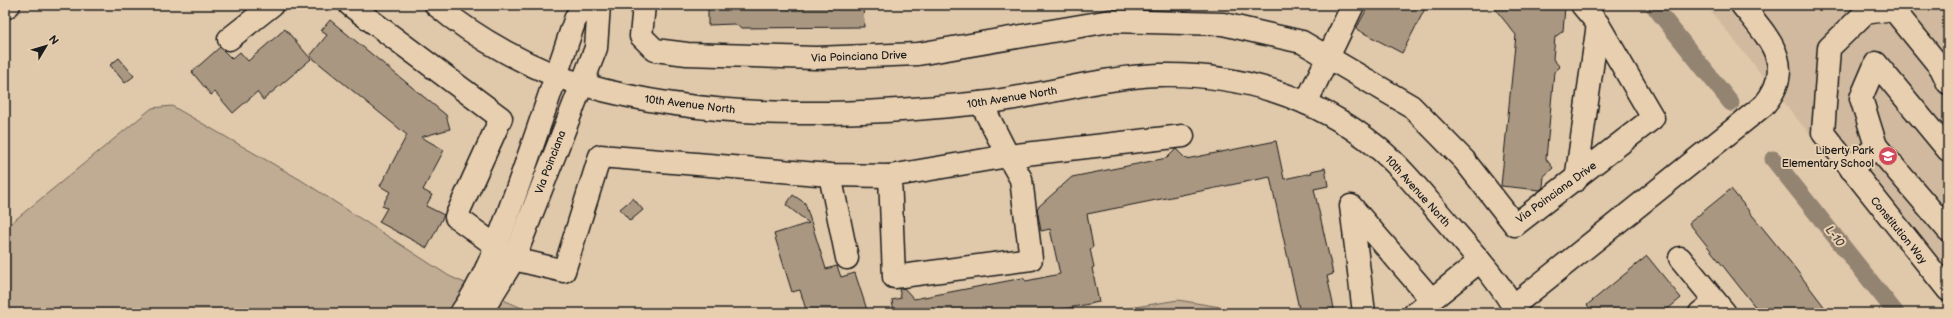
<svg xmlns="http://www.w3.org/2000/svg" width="1953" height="318" viewBox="0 0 1953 318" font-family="'Balsamiq Sans',sans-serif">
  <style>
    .built { fill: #d0b99e }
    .green { fill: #c0ab93; stroke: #6e6458 }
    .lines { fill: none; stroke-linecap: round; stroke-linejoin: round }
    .canal { stroke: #938472; stroke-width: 17 }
    .building { fill: #a99782; stroke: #1c1c1c }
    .minor-casing { stroke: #1c1c1c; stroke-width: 25 }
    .minor { stroke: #e8cfb0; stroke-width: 22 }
    .labels { text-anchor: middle; stroke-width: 4; stroke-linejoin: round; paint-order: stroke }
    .street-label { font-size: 11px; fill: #1c1c1c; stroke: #e8cfb0 }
    .poi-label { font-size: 11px; fill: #1c1c1c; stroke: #e8cfb0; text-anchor: end }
    .water-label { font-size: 12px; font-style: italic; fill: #46403a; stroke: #e8cfb0 }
  </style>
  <rect width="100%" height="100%" fill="#e0c8aa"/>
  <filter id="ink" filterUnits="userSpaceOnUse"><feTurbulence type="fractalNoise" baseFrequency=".025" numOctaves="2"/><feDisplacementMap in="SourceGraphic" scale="8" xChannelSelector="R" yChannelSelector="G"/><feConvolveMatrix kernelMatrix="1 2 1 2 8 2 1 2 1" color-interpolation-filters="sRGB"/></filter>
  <g filter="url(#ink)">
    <path class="built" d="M1706,5H1948V307Z"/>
    <g class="green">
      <path d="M172,106L301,180L449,276L533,313H5V228L152,108Z"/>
      <path d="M1178,300L1220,307L1230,313H1099Z"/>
    </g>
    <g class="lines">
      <g class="canal">
        <path d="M1653,5L1731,103"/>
        <path d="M1773,159L1896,313"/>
      </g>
    </g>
    <g class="building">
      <path d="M708,5H863L864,27L742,28L734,24L708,25Z"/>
      <path d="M1369,5H1427L1402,53L1356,29Z"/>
      <path d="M1492,5H1541L1565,7L1563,31L1555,37L1553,59L1560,67L1554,72L1546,159L1553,168L1544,176L1543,187L1540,190L1501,186L1516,35Z"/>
      <path d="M330,20L446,115L450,129L421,137L444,150L423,190L432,195L426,206L444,215L427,248L379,222L387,208L382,206L390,192L380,186L407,135L310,56L327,35L321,31Z"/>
      <path d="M285,29L311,59L263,100L257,92L233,113L215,92L211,95L192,72L220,47L232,59L240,52L248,61Z"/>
      <path d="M119,58L134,76L125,83L110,65Z"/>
      <path d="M1276,141L1284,179L1312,173L1311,171L1325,168L1328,186L1314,189L1333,274L1327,276L1335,313H1300L1270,177L1087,214L1093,247L1090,249L1094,267L1092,268L1099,302L1043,313H894L892,300L901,298L899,289L904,288L914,299L1023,278L1026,281L1060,274L1050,229L1041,231L1037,208L1072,177L1167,158L1176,149L1186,159Z"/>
      <path d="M1731,189L1791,263L1829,313H1760L1712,252L1689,223Z"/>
      <path d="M793,195L805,203L826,269L837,266L841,277L855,273L868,313H807L800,290L792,292L774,234L809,223L786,205Z"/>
      <path d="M633,198L643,210L630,221L620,209Z"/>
      <path d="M1647,256L1681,298L1663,313H1594L1587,305Z"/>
    </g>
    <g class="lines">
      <defs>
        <g id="minor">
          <path d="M350,5L501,118L456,217L514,259L564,271L600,156L830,175L890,176L1008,156L981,103"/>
          <path d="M436,5C475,38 534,71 584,85C710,121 850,117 980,103C1038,97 1100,77 1159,75C1238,73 1315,96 1377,147C1405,170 1427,200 1451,227C1474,254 1500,282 1517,313"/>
          <path d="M644,5L641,36L655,50L687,54L816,58L918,54L1110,21L1223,24L1266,34L1302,42L1411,106L1464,160L1515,225L1653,118L1598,24L1582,5"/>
          <path d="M5,8L9,5"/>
          <path d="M229,39L272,5"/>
          <path d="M1948,83L1941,68L1893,9L1865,13L1829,48L1823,133L1948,290"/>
          <path d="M1306,103L1353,5"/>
          <path d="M1876,146L1948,230"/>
          <path d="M1851,169L1876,146L1861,98L1876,63L1948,150"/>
          <path d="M830,175L847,258"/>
          <path d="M890,176L894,277L1031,259L1021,179L1008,156L1183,136"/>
          <path d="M1576,180L1598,24"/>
          <path d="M1680,258L1725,313"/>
          <path d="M1513,306L1764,105C1798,65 1767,37 1742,5"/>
          <path d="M461,313C485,280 499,239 513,200C535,140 555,78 576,17L586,5"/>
          <path d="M481,313L514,259L596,48L599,5"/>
          <path d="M1364,313L1351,206L1431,299"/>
          <path d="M1415,313L1480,261"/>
          <path d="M1700,313L1715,301"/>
        </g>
      </defs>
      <use href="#minor" class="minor-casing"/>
      <use href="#minor" class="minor"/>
    </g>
  </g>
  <defs>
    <symbol id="school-disc" viewBox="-11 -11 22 22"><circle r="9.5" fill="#d1495b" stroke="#e8cfb0"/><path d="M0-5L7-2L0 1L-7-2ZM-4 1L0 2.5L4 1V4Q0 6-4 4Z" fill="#fff"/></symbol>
  </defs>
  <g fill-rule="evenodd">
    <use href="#school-disc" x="1877" y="145" width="22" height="22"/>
  </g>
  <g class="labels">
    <g class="street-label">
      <text transform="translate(859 56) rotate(-2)" y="4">Via Poinciana Drive</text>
      <text transform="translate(1012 97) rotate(-9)" y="4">10th Avenue North</text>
      <text transform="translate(690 104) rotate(7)" y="4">10th Avenue North</text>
      <text transform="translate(550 162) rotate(-69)" y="4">Via Poinciana</text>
      <text transform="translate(1418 191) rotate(48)" y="4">10th Avenue North</text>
      <text transform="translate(1556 192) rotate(-36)" y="4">Via Poinciana Drive</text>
      <text transform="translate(1899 230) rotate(51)" y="4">Constitution Way</text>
    </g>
    <g class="poi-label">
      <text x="1874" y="154">Liberty Park<tspan x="1874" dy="13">Elementary School</tspan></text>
    </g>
    <g class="water-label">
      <text transform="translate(1835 236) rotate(51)" y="4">L-10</text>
    </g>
  </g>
  <rect width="1953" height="318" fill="none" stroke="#e8cfb0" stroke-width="20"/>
  <rect x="10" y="10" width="1933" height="298" fill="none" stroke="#1c1c1c" stroke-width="1.5" filter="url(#ink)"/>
  <g transform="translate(46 46) rotate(52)" stroke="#e8cfb0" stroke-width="3" paint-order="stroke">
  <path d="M0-3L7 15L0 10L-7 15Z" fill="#1c1c1c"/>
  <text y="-6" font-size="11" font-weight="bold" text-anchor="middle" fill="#1c1c1c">N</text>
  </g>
</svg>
